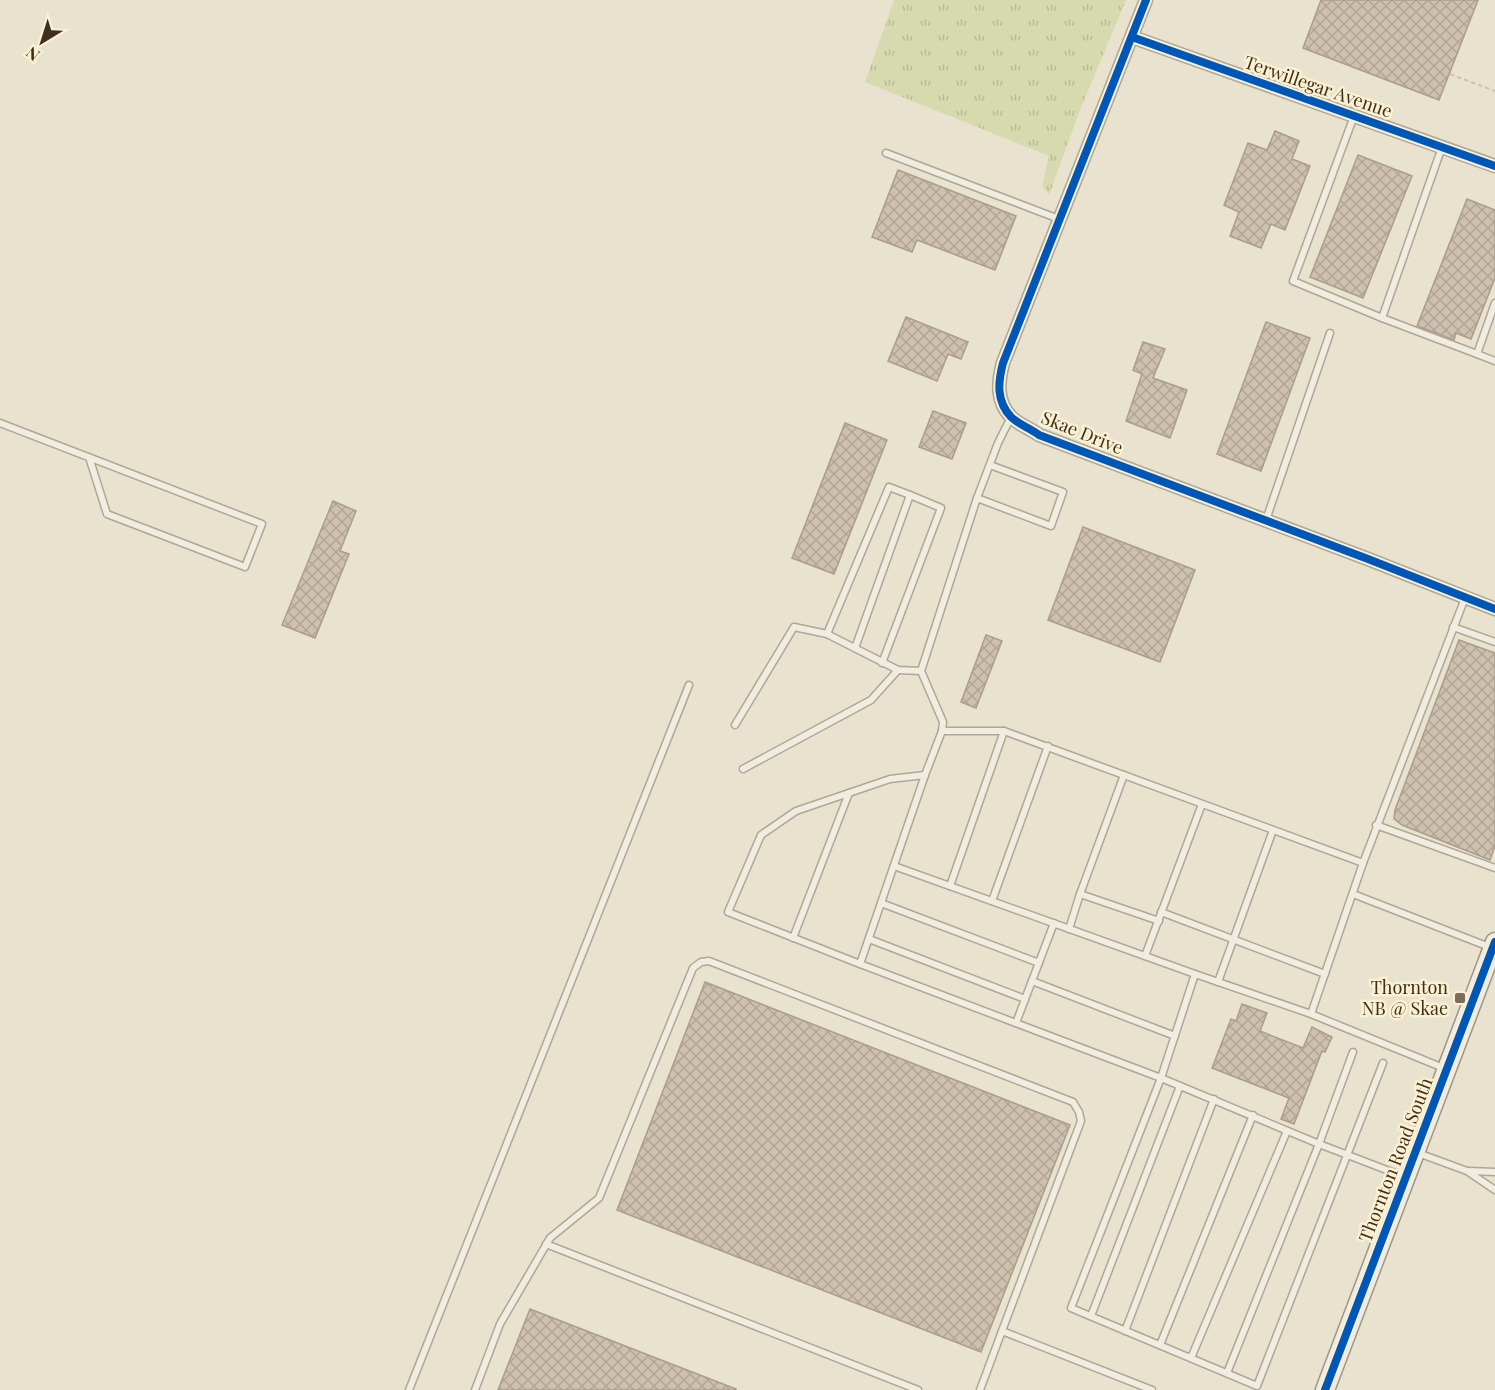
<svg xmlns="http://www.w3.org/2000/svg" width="1495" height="1390" viewBox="0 0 1495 1390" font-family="'Playfair Display',serif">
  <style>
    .grass { fill: url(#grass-tufts) }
    .building { fill: url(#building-cross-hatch); stroke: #aa9d8c; stroke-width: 1.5 }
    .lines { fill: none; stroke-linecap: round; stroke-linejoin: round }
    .lane-casing { stroke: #aea797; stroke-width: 9 }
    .street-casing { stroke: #aea797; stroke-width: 15 }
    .secondary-casing { stroke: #9e9687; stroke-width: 21 }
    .path { stroke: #c9c3b7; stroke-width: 2; stroke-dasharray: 4.5 3; stroke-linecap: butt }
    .lane { stroke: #f0ece0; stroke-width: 6 }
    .street { stroke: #f0ece0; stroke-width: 12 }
    .secondary { stroke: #f0ece0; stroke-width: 18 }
    .cycleway-casing { stroke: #faf1d3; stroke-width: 11 }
    .cycleway { stroke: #0057b8; stroke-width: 8 }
    .poi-dot { fill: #7a6e5b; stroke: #faf1d3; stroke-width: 2 }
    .labels { text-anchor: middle; stroke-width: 5; stroke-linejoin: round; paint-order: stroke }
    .street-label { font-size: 18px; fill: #3f2f1d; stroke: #faf1d3 }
    .poi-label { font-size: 18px; fill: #3f2f1d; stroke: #faf1d3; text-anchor: end }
  </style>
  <defs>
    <pattern id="grass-tufts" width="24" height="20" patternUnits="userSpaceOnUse" patternTransform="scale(1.5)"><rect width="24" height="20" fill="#d7daaf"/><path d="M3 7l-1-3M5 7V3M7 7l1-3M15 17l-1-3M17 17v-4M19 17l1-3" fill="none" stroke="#babb96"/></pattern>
    <pattern id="building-cross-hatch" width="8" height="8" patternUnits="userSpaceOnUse" patternTransform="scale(1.5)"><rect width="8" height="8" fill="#cec0ae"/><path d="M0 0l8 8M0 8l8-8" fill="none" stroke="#b2a595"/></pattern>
  </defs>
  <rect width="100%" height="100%" fill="#e9e2ce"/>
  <path class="grass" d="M894,0H1126L1080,110L1049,195L1042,186L1049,156L865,82Z"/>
  <g class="building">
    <path d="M1321,0H1478L1439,100L1303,48Z"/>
    <path d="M1275,131L1299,141L1292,159L1310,166L1285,230L1271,224L1261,248L1230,236L1239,212L1224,205L1248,143L1267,150Z"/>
    <path d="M1358,155L1412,176L1363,298L1310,277Z"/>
    <path d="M898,170L1016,216L995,270L917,240L912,252L872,237Z"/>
    <path d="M1467,199L1495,210V278L1471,339L1456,333L1454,340L1417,326Z"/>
    <path d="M906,317L968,342L961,359L948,354L937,381L888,361Z"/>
    <path d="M1266,322L1310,338L1261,471L1217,454Z"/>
    <path d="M1143,342L1165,349L1153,378L1187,390L1170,438L1126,421L1142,374L1133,370Z"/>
    <path d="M933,411L966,423L952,459L919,447Z"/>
    <path d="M845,423L887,440L834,574L792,558Z"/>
    <path d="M333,501L356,511L340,551L349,554L315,638L282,625Z"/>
    <path d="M1083,527L1195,570L1160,662L1048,620Z"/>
    <path d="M986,635L1002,641L976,708L961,702Z"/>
    <path d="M1459,640L1495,653V846L1490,860L1402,825L1394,819L1395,810Z"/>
    <path d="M705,982L1070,1125L981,1352L617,1210Z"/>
    <path d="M1242,1004L1267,1013L1260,1031L1303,1048L1312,1027L1332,1037L1325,1052L1322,1051L1294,1124L1281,1119L1289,1098L1212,1068L1231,1019L1236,1021Z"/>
    <path d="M530,1309L736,1389V1390H498Z"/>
  </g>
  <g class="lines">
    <defs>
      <g id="lane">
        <path d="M1354,116L1293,281L1382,318"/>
        <path d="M1442,147L1382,318L1477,354L1495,303"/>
        <path d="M886,153L1059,219"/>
        <path d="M1477,354L1495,361"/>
        <path d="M0,423L262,524L245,567L107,514L89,457"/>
        <path d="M990,465L1063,492L1051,526L977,498L998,443L1011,417"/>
        <path d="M1266,520L1330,333"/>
        <path d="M1453,627L1495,642"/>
        <path d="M827,634L889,487L910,495"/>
        <path d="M855,648L910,495L941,508L882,663"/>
        <path d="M921,671L943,722L942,731L925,775L860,964L1161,1078L1319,1144L1405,1177"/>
        <path d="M735,725L794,627L827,634L898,670L921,671L977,498"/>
        <path d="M942,731H1004L1363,863L1311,1014L1446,1069"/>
        <path d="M743,769L871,700L898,670"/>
        <path d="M1376,825L1495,868"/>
        <path d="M1363,863L1465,598"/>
        <path d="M894,866L1195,974"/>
        <path d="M950,886L1004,731"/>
        <path d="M1080,894L1159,921"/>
        <path d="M1353,894L1492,948"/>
        <path d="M992,901L1048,746"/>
        <path d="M881,903L1039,963"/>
        <path d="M1161,912L1325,974"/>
        <path d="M1069,929L1080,894L1124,775"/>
        <path d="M793,938L849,793"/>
        <path d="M869,939L1025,999"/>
        <path d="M1145,956L1202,804"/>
        <path d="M860,964L728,912L761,835L796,811L890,779L925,775"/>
        <path d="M1032,981L1175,1036"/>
        <path d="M1218,982L1273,830"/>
        <path d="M1311,1014L1195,974L1161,1078L1071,1308L1257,1386L1383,1063"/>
        <path d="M1016,1023L1054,923"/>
        <path d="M1418,1153L1467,1171L1495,1190"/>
        <path d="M1468,1171L1495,1172"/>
        <path d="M546,1244L918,1390"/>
        <path d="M1091,1316L1180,1086"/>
        <path d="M1125,1331L1214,1099"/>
        <path d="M1160,1345L1253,1115"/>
        <path d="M1191,1358L1287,1131"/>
        <path d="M1227,1373L1319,1144L1353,1052"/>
        <path d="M409,1390L689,685"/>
        <path d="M475,1390L500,1324L550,1238L599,1198L693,968L701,962L709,961L1073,1102L1079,1112L1081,1121L1002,1331L1152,1390"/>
        <path d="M980,1390L1002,1331"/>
      </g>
      <g id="street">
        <path d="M1146,0L1003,363C998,382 996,401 1011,417C1018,424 1031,429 1039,435L1368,559L1495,609"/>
        <path d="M1132,37L1495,166"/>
      </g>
      <path id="secondary" d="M1325,1390L1495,942"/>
    </defs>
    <use href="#lane" class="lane-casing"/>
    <use href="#street" class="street-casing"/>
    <use href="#secondary" class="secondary-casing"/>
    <path class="path" d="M1450,74L1495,91"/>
    <use href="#lane" class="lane"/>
    <use href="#street" class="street"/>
    <use href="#secondary" class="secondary"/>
    <defs>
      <g id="cycleway">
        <path d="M1146,0L1003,363C998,382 996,401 1011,417C1018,424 1031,429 1039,435L1368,559L1495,609"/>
        <path d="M1132,37L1495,166"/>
        <path d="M1325,1390L1495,942"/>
      </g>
    </defs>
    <use href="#cycleway" class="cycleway-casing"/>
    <use href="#cycleway" class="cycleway"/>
  </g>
  <rect class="poi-dot" x="1454" y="992" width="12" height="12" rx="3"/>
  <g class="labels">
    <g class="street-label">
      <text transform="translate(1318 87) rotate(19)" y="6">Terwillegar Avenue</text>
      <text transform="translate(1082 433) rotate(22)" y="6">Skae Drive</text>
      <text transform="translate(1396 1160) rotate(-69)" y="6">Thornton Road South</text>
    </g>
    <g class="poi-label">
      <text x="1448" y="994">Thornton<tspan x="1448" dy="21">NB @ Skae</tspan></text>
    </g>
  </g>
  <g transform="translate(42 42) rotate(218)" stroke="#faf1d3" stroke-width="4.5" paint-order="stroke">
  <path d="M0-4.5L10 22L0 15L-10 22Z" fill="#3f2f1d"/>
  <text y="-9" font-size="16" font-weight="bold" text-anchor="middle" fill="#3f2f1d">N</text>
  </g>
</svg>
